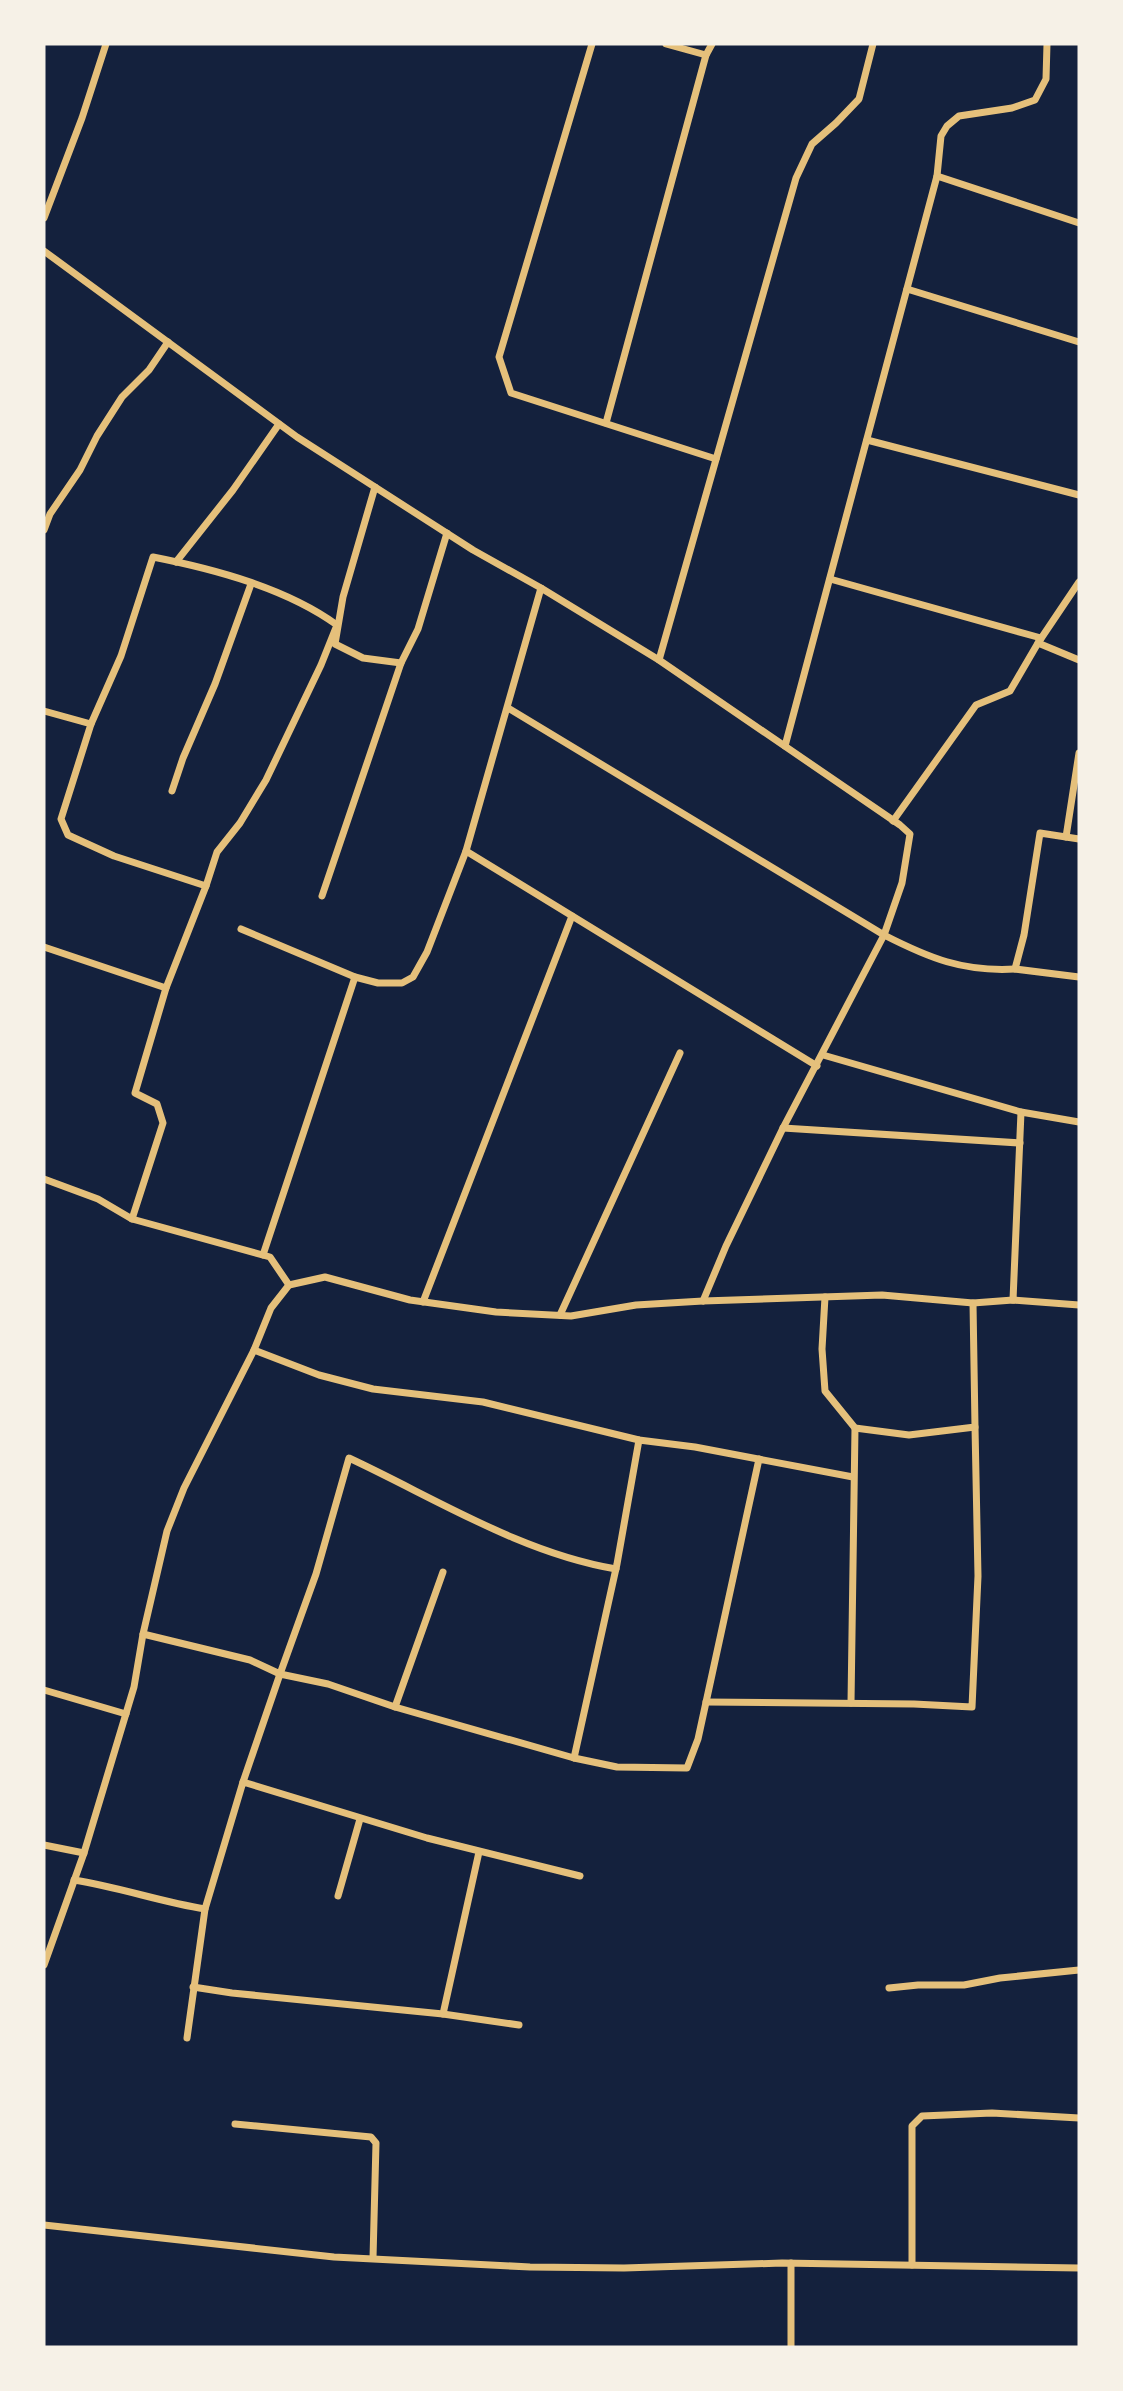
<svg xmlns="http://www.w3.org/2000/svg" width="1123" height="2391" viewBox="0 0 1123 2391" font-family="Rubik,sans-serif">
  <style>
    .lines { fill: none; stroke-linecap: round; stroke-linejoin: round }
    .minor { stroke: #e5c07b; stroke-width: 7 }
  </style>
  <rect width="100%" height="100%" fill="#14213d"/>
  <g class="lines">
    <g class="minor">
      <path d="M592,44L499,357L511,393L716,459"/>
      <path d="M666,44L706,55"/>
      <path d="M937,176L1079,223"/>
      <path d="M44,218L82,118L106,44"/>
      <path d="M44,251L297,437L473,550L541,588L659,660L900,825L910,834L902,883L884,935L783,1128L726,1246L703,1301"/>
      <path d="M907,289L1079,342"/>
      <path d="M606,423L706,55L712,44"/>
      <path d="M867,440L1079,495"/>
      <path d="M375,487L343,597L335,644L363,658L401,663"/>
      <path d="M44,530L50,514L80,470L97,436L122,397L149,370L168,342"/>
      <path d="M176,562L233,490L279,424"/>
      <path d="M830,579L1041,638"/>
      <path d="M1038,643L1079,660"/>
      <path d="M659,660L796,178L812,144L836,123L859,99L873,44"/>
      <path d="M508,708L884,935C929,958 963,972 1015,969"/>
      <path d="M44,711L91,724L61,819L68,835L114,856L206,886L166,988L135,1093L157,1104L163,1123L132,1219"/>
      <path d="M91,724L121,656L153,557C214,569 286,588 337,625L321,665L266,780L240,823L217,852L206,886"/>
      <path d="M785,746L937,176L941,136L947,126L959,116L1012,108L1035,100L1046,79L1047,44"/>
      <path d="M172,791L183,758L215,684L251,584"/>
      <path d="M893,821L976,705L1010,691L1038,643L1079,582"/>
      <path d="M1066,837L1079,753"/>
      <path d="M1079,839L1040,833L1024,935L1015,969L1079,977"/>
      <path d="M466,851L817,1066"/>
      <path d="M322,896L401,663L418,629L447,533"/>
      <path d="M241,929L355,977L378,983H402L413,977L427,952L466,851L541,588"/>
      <path d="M44,947L166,988"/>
      <path d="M823,1055L1021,1112"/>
      <path d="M783,1128L1020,1143"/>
      <path d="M44,1179L98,1199L132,1219L270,1257L289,1285"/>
      <path d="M263,1255L355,977"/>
      <path d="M825,1297L822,1349L825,1391L855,1428L909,1435L975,1427L973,1303"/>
      <path d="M1013,1300L1021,1112L1079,1122"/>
      <path d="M423,1302L572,916"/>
      <path d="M560,1315L680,1053"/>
      <path d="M254,1350L319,1375L373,1389L483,1402L639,1440L695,1447L853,1477"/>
      <path d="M143,1634L250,1660L280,1674L316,1574L349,1458C435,1498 521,1553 616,1569"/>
      <path d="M44,1690L126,1714"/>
      <path d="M706,1702L914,1704L972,1707L978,1576L975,1427"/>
      <path d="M851,1703L855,1428"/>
      <path d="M395,1707L443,1572"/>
      <path d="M574,1758L617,1564L639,1440"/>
      <path d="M243,1782L280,1674L328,1684L395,1707L574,1758L617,1767L687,1768L698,1739L759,1459"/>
      <path d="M44,1845L84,1853"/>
      <path d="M74,1880C119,1887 161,1902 205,1909L187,2038"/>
      <path d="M338,1896L360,1819"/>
      <path d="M205,1909L243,1782L427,1838L580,1876"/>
      <path d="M44,1965L84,1853L134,1687L143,1634L167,1531L184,1488L254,1350L271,1308L289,1285L325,1277L410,1300L496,1312L571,1316L636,1305L703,1301L882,1295L973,1303L1013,1300L1079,1305"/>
      <path d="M193,1987L232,1993L443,2014L519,2025"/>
      <path d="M889,1988L918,1985H964L1000,1978L1079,1970"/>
      <path d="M443,2014L479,1852"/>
      <path d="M235,2124L371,2137L376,2143L373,2258"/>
      <path d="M44,2225L334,2257L530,2267L624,2268L782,2263L1079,2268"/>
      <path d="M791,2263V2347"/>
      <path d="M912,2265V2126L922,2116L992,2113L1079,2118"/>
    </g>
  </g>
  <rect width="1123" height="2391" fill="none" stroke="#f6f1e7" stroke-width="91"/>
</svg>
